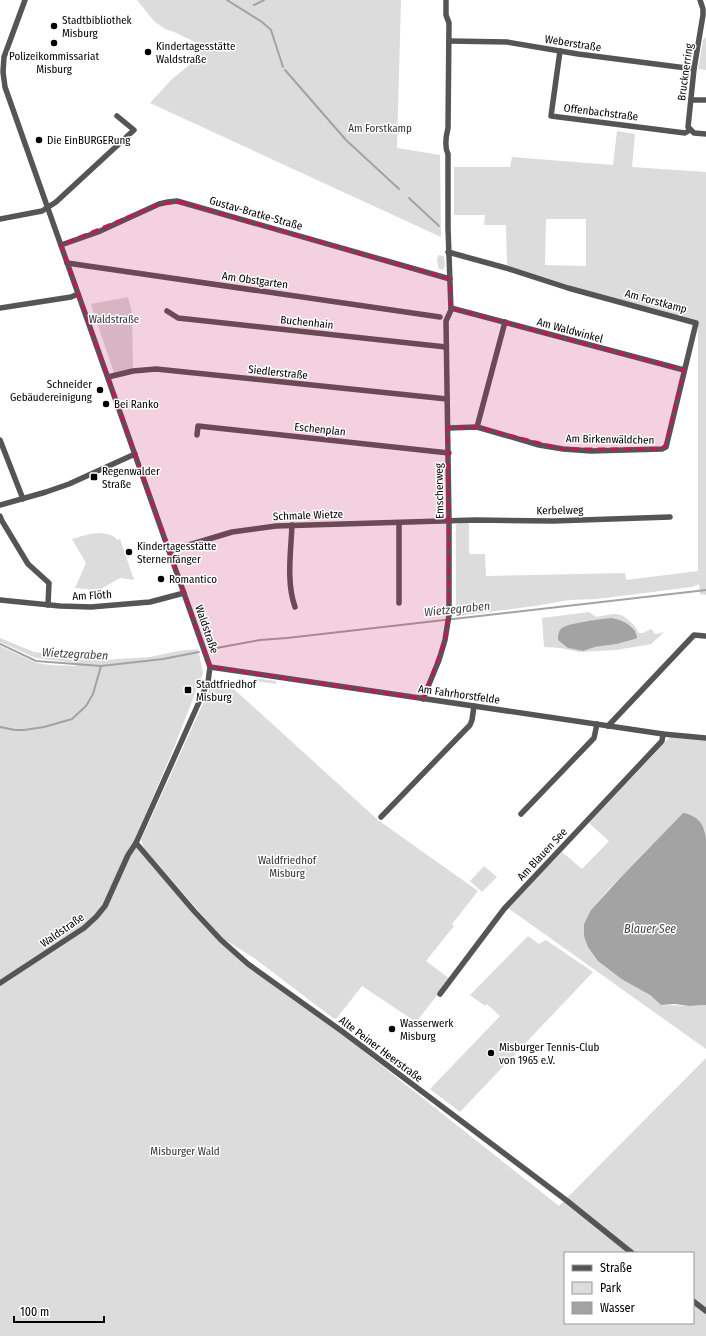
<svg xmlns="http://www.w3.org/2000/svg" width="706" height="1336" viewBox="0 0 706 1336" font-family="'Fira Sans Condensed',sans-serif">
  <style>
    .green { fill: #dcdcdc; fill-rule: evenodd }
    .water { fill: #a3a3a3 }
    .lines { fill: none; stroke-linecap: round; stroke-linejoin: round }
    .stream { stroke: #a3a3a3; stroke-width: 2 }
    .minor { stroke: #555; stroke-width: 5.5 }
    .marked { fill: #c2185b; fill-opacity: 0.2; stroke: #c2185b; stroke-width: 3; stroke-dasharray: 8 5; stroke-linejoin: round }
    .poi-dot { fill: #000; stroke: #fff; stroke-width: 1.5 }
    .labels { text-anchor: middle; stroke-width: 3; stroke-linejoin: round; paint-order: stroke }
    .poi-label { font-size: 11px; fill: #000; stroke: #fff; text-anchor: start }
    .street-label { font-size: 11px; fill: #000; stroke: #fff }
    .park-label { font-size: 11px; fill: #333; stroke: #fff }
    .water-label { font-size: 12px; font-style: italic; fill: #444; stroke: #fff }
  </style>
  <rect width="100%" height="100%" fill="#fff"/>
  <g class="green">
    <path d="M137,0H401L397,148L440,155L441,237L150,103L171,80L194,61L195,42L174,32L165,29L154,21Z"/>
    <path d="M706,37V70L698,69L703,40Z"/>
    <path d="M617,131L635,134L632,167L706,172V595L700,594L699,584L692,587L597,599L569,600L535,606L456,616V525L459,523H469V554H485L486,576L625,573L626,580L698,571V322L507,268L506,225H484L485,215H454V167H510L512,157L613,165ZM546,219H586V266L545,265Z"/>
    <path d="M438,255L444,256L445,266L443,270L439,269L437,261Z"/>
    <path d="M128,297L132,313L133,369L114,373L91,304Z"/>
    <path d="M100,533C106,534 114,534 117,540L120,539L134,580L120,578L99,590L75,588L86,563L72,539L89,534Z"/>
    <path d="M589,612L596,617C602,616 609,614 615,614C625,614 635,625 639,633H643L651,629L654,632L653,633L656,634L664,632L651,644L616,650L579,652L560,648L544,647L542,618ZM587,621L631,626L637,634L635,639L617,644L595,647L583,651L568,648L563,627Z"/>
    <path d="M0,638L34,652L102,660L150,657L178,651L198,649L203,673L173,750L133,844L245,965L343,1035L559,1206L706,1058V1336H0V646L36,663L51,665L76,666L75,663L36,658L0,642ZM565,1253H693V1323H565Z"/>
    <path d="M255,678L276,681V684L254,681Z"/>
    <path d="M225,681L378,820L478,891L452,924L454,926L426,961L450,979L416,1022L362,986L336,1019L333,1018L254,958L222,938L144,848L141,840L211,686Z"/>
    <path d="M671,736L706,740V838C703,827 697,813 683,813L609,889L591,910L616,973L623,980L650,995L661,1005C676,1005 691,1007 706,1005V1049L508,908L562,852L582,869L609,841L589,823Z"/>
    <path d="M484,866L497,877L482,892L470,881Z"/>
    <path d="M528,936L539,944L546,940L593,972L460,1112L430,1089L500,1016L487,1004L485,1006L470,995Z"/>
  </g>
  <g class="water">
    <path d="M612,618C621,620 637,626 637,638L635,639L617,644L595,647L583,651L568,648L558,640C558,636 558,631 562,628C568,623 602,619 612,618Z"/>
    <path d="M683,813C690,813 699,819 702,825C704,829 705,834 706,838V1005L689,1006L675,1004L661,1005L650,995L623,980L598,961L588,947L584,936V924L591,910L621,877Z"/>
  </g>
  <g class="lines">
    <g class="stream">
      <path d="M227,0L262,22L271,30L283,67"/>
      <path d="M254,5L264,0"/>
      <path d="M285,70L346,140L399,189"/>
      <path d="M409,198L439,226"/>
      <path d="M0,644L36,661L101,666L163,659L199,652"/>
      <path d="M211,649L260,640L287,638L706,590"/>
      <path d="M0,727L15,730H24L44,727L72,719L86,706L93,694L101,666"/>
    </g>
    <g class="minor">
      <path d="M700,0L703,9V15L694,69L688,127L694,133L706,134"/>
      <path d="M449,41L507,42L578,54L694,69"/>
      <path d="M560,51L551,116L685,133L690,130"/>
      <path d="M691,100H706"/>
      <path d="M0,219L42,211L56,202L134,130L117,116"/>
      <path d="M61,245L98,232L159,204L168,202L177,201L450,279"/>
      <path d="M67,263L440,317"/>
      <path d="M0,308L71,297L78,294"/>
      <path d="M451,308L684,370"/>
      <path d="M167,311L178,318L446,347"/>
      <path d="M108,377L133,371L156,369L447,399"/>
      <path d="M477,427L505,322"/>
      <path d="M448,428L477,427L539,445L563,449L591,451L662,449L666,447L696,323L568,288L506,268L448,252"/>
      <path d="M197,435L198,426L449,453"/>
      <path d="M0,440L23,499"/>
      <path d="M0,505L46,492L69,484L135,454"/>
      <path d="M0,516L2,521L28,564L49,583L48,605"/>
      <path d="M399,523V603"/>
      <path d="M292,525C291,551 286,582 295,607"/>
      <path d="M169,551L232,532L276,526L475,520L553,521L670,517"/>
      <path d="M0,600L60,606L91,607L150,602L184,593"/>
      <path d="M210,667L663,734L706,738"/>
      <path d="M423,699L439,660L445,640L449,615V521L446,321L451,310L448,228V154C444,146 446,136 448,128L449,23L446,15V0"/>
      <path d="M608,726L694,635L705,636"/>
      <path d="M521,814L594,738L597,724"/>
      <path d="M381,817L470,725L472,720L474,706"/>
      <path d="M136,843L194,911L221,940L248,964L343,1032L566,1200L632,1253"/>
      <path d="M0,983L84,928L96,917L105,906L128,855L136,843L208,682L210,667L198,633L5,87L3,72L4,57L25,0"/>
      <path d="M440,994L504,909L662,741L663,734"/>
      <path d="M693,1301L706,1311"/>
    </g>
  </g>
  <path class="marked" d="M181,202L450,279L451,308L684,370L666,444L662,449H563L477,427L448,428L449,615L445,640L423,699L210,667L61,245L159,204Z"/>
  <g class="poi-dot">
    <circle cx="54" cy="26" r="4"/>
    <circle cx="54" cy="43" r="4"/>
    <circle cx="148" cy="52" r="4"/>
    <circle cx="39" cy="140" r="4"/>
    <circle cx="100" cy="390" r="4"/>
    <circle cx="106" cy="404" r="4"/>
    <rect x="90" y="473" width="8" height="8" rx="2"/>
    <circle cx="129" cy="552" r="4"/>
    <circle cx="161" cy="579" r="4"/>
    <rect x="184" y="686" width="8" height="8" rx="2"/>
    <circle cx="392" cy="1029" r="4"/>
    <circle cx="491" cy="1053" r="4"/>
  </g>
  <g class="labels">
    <g class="poi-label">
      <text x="62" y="24">Stadtbibliothek<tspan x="62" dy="13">Misburg</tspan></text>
      <text x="156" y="50">Kindertagesstätte<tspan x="156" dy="13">Waldstraße</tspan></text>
      <text x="54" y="60" text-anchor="middle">Polizeikommissariat<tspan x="54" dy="13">Misburg</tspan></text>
      <text x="47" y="144">Die EinBURGERung</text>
      <text x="92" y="388" text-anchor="end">Schneider<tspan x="92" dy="13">Gebäudereinigung</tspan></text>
      <text x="114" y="408">Bei Ranko</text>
      <text x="102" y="475">Regenwalder<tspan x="102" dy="13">Straße</tspan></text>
      <text x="137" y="550">Kindertagesstätte<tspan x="137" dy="13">Sternenfänger</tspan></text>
      <text x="169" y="583">Romantico</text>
      <text x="196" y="688">Stadtfriedhof<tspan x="196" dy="13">Misburg</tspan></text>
      <text x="400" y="1027">Wasserwerk<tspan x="400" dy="13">Misburg</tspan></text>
      <text x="499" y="1051">Misburger Tennis-Club<tspan x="499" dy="13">von 1965 e.V.</tspan></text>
    </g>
    <g class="street-label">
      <text transform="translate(573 43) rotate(9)" y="4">Weberstraße</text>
      <text transform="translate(685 72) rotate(-82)" y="4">Brucknerring</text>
      <text transform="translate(601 112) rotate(7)" y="4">Offenbachstraße</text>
      <text transform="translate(256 213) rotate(16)" y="4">Gustav-Bratke-Straße</text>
      <text transform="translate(255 280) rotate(8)" y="4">Am Obstgarten</text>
      <text transform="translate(656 301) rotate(15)" y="4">Am Forstkamp</text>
      <text transform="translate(307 322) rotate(6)" y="4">Buchenhain</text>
      <text transform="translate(570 330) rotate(15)" y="4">Am Waldwinkel</text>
      <text transform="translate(278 372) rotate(6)" y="4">Siedlerstraße</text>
      <text transform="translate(320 429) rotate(6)" y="4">Eschenplan</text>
      <text transform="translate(610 439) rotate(1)" y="4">Am Birkenwäldchen</text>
      <text transform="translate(439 491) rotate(-91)" y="4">Emscherweg</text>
      <text transform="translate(560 510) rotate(-1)" y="4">Kerbelweg</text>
      <text transform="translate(308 515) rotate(-2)" y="4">Schmale Wietze</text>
      <text transform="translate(92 595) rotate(-3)" y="4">Am Flöth</text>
      <text transform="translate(207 629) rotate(71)" y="4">Waldstraße</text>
      <text transform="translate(459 694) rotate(8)" y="4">Am Fahrhorstfelde</text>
      <text transform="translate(542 854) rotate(-47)" y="4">Am Blauen See</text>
      <text transform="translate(62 930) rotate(-35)" y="4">Waldstraße</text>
      <text transform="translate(381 1049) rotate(37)" y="4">Alte Peiner Heerstraße</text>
    </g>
    <g class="park-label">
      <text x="380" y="132">Am Forstkamp</text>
      <text x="114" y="323">Waldstraße</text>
      <text x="287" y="864">Waldfriedhof<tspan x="287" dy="13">Misburg</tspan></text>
      <text x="185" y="1155">Misburger Wald</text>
    </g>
    <g class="water-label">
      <text transform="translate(457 609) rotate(-6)" y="4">Wietzegraben</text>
      <text transform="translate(75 654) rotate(3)" y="4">Wietzegraben</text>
      <text x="650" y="933">Blauer See</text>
    </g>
  </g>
  <rect x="564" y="1252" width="130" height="72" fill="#ffffff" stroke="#999999"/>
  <rect x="572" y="1265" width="20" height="6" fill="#555555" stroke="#999999"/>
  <text x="600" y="1272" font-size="12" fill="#000000">Straße</text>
  <rect x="572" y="1282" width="20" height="12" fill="#dcdcdc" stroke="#999999"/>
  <text x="600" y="1292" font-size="12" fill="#000000">Park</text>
  <rect x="572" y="1302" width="20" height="12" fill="#a3a3a3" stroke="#999999"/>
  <text x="600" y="1312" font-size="12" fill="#000000">Wasser</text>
  <path d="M14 1316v6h90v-6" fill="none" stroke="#000000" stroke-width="2"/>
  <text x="20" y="1316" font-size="12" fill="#000000" stroke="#ffffff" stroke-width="3" paint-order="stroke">100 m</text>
</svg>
